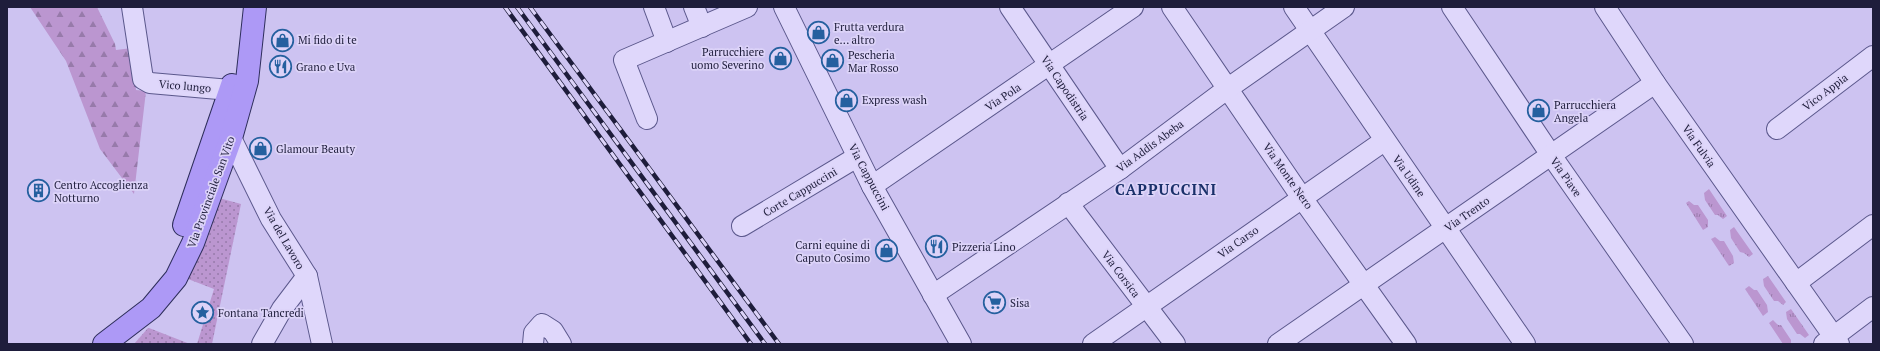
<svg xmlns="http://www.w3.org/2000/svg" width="1880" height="351" viewBox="0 0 1880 351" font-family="'PT Serif',serif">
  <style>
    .grass { fill: url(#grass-tufts) }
    .forest { fill: url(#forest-firs) }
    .park { fill: url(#park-dots) }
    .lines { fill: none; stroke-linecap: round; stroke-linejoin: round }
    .minor-casing { stroke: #5b588c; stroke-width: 22 }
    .major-casing { stroke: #2d2d5a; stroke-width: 24 }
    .minor { stroke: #dfd7fb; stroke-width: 20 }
    .major { stroke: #ad99f6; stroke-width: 22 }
    .rail-casing { stroke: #1e1d3b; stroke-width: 4.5 }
    .rail { stroke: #dcd3f8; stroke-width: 3; stroke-dasharray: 9; stroke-linecap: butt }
    .labels { text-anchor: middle; stroke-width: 3.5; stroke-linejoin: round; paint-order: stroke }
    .poi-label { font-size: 11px; fill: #1e1d3b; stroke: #dcd3f8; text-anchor: start }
    .street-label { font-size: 11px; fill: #1e1d3b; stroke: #dcd3f8 }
    .district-label { font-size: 15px; font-weight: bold; letter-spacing: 1px; fill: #1a306a; stroke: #dcd3f8 }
  </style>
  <defs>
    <pattern id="grass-tufts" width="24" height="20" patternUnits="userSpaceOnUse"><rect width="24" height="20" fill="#bb96d0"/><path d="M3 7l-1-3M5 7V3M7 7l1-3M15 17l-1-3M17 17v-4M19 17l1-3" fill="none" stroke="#977aaa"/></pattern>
    <pattern id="forest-firs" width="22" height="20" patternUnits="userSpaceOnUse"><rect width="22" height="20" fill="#bb96d0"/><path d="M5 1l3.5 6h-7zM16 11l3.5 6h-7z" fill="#977aaa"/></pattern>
    <pattern id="park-dots" width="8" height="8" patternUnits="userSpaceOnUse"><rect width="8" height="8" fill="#bb96d0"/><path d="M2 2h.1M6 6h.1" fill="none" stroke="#977aaa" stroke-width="1.8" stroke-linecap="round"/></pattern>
  </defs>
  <rect width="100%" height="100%" fill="#cdc3f1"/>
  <g class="grass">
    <path d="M1709,189L1727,216L1723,219L1718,215H1715L1705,200L1704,193Z"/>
    <path d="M1689,201L1694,205H1698L1708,220V227L1703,230L1686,203Z"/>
    <path d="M1734,227L1753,254L1749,257L1744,253L1740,252L1731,238L1730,230Z"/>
    <path d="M1715,237L1720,241H1724L1733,256L1734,263L1729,266L1711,239Z"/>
    <path d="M1768,276L1786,302L1783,305L1778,301H1774L1764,286L1763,279Z"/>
    <path d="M1749,286L1754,290H1757L1767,305L1768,312L1763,316L1745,289Z"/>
    <path d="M1791,309L1809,335L1805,338L1800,334H1797L1787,319L1786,312Z"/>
    <path d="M1773,320L1778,325H1781L1791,340V344H1783L1769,323Z"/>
  </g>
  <path class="forest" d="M30,7H97L115,44L116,50L132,48L136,90L146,91L134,194L100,149L66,61Z"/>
  <g class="park">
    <path d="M219,198L241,204L212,344H197L214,289L188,279Z"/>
    <path d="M148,328H149L190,344H134Z"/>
  </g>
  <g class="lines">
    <defs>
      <g id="minor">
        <path d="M132,7L143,79L150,83L230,90"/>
        <path d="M654,7L667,42"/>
        <path d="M694,7L702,27"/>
        <path d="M784,7L872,186L961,344"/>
        <path d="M1010,7L1120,169"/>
        <path d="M1172,7L1302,198L1406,344"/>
        <path d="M1294,7L1525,344"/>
        <path d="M1452,7L1551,155L1683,344"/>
        <path d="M1605,7L1655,83L1839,344"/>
        <path d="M647,119L624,60L747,7"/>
        <path d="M1777,129L1873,56"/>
        <path d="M231,138L271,219L307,276L322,344"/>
        <path d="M872,186L1133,7"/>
        <path d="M1068,203L1175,344"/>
        <path d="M742,226L857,157"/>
        <path d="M1796,283L1873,225"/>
        <path d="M933,295L1120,169L1227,89L1344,7"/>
        <path d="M262,344L282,309L307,276"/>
        <path d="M533,344L534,333L542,324L553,331L561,344"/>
        <path d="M1093,344L1384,141"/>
        <path d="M1278,344L1655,83"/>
        <path d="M1824,344L1873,307"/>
      </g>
      <g id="major">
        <path d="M184,225L232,85"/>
        <path d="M104,344L151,308L176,278L193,243L231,138L247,81L255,7"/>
      </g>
    </defs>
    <use href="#minor" class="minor-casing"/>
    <use href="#major" class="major-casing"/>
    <use href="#minor" class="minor"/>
    <use href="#major" class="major"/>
    <defs>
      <g id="rail">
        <path d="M505,7L751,344"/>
        <path d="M517,7L765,344"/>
        <path d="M530,7L779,344"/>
      </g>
    </defs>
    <use href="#rail" class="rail-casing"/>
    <use href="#rail" class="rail"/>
  </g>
  <defs>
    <symbol id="shop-ring" viewBox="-11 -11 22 22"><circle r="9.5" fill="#dcd3f8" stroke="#25609f" stroke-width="1.5"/><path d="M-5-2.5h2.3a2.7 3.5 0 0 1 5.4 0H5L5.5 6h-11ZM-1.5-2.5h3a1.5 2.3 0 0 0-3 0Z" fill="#25609f"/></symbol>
    <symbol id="restaurant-ring" viewBox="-11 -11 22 22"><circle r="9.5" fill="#dcd3f8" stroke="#25609f" stroke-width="1.5"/><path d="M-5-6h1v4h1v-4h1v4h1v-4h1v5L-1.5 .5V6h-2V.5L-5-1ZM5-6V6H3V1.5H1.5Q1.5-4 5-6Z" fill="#25609f"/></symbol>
    <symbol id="building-ring" viewBox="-11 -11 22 22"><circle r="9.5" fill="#dcd3f8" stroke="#25609f" stroke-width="1.5"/><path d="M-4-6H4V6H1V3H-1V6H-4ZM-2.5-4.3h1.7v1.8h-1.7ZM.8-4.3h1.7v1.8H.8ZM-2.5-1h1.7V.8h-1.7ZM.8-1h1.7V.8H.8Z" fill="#25609f"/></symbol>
    <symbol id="supermarket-ring" viewBox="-11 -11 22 22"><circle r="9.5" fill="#dcd3f8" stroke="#25609f" stroke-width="1.5"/><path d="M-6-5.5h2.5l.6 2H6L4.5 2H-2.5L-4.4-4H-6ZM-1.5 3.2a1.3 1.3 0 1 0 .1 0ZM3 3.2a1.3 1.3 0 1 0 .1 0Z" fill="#25609f"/></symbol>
    <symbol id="sight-ring" viewBox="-11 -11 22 22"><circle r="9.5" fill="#dcd3f8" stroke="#25609f" stroke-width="1.5"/><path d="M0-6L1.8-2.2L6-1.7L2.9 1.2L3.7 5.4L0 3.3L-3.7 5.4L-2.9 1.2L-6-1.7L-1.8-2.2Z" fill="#25609f"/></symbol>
  </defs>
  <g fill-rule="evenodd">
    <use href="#shop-ring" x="806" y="20" width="25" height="25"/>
    <use href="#shop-ring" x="270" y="28" width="25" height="25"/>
    <use href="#shop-ring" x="768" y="46" width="25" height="25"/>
    <use href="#shop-ring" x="820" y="48" width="25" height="25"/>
    <use href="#restaurant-ring" x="268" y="54" width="25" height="25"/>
    <use href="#shop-ring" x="834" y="88" width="25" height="25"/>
    <use href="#shop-ring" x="1526" y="98" width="25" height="25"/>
    <use href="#shop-ring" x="248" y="136" width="25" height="25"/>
    <use href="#building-ring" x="26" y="178" width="25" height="25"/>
    <use href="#restaurant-ring" x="924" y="234" width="25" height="25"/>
    <use href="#shop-ring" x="874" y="238" width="25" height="25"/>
    <use href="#supermarket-ring" x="982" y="290" width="25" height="25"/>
    <use href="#sight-ring" x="190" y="300" width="25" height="25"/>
  </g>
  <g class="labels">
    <g class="poi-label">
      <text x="834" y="31">Frutta verdura<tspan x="834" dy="13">e... altro</tspan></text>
      <text x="298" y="44">Mi fido di te</text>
      <text x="764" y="56" text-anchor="end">Parrucchiere<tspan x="764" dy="13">uomo Severino</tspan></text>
      <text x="848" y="59">Pescheria<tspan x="848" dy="13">Mar Rosso</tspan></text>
      <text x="296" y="71">Grano e Uva</text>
      <text x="862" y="104">Express wash</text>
      <text x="1554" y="109">Parrucchiera<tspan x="1554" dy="13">Angela</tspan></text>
      <text x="276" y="153">Glamour Beauty</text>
      <text x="54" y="189">Centro Accoglienza<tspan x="54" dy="13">Notturno</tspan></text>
      <text x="870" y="249" text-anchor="end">Carni equine di<tspan x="870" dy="13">Caputo Cosimo</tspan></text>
      <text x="952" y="251">Pizzeria Lino</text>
      <text x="1010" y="307">Sisa</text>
      <text x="218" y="317">Fontana Tancredi</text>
    </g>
    <g class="street-label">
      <text transform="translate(185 86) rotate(5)" y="4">Vico lungo</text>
      <text transform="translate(1065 88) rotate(56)" y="4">Via Capodistria</text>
      <text transform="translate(1825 92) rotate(-37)" y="4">Vico Appia</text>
      <text transform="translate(1003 97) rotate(-34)" y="4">Via Pola</text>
      <text transform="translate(1150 146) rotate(-36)" y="4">Via Addis Abeba</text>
      <text transform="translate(1699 146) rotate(55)" y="4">Via Fulvia</text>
      <text transform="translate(1288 176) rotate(55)" y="4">Via Monte Nero</text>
      <text transform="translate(1409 176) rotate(55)" y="4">Via Udine</text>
      <text transform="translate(869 177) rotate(62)" y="4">Via Cappuccini</text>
      <text transform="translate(1566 177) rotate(55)" y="4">Via Piave</text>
      <text transform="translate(211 192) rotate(-70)" y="4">Via Provinciale San Vito</text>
      <text transform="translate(800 192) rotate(-31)" y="4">Corte Cappuccini</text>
      <text transform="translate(1467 214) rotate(-35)" y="4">Via Trento</text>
      <text transform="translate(284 238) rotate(60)" y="4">Via del Lavoro</text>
      <text transform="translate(1238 242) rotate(-35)" y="4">Via Carso</text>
      <text transform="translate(1121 274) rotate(53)" y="4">Via Corsica</text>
    </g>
    <g class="district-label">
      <text x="1166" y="195">CAPPUCCINI</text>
    </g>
  </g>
  <rect width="1880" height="351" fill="none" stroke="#1e1d3b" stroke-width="16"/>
</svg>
